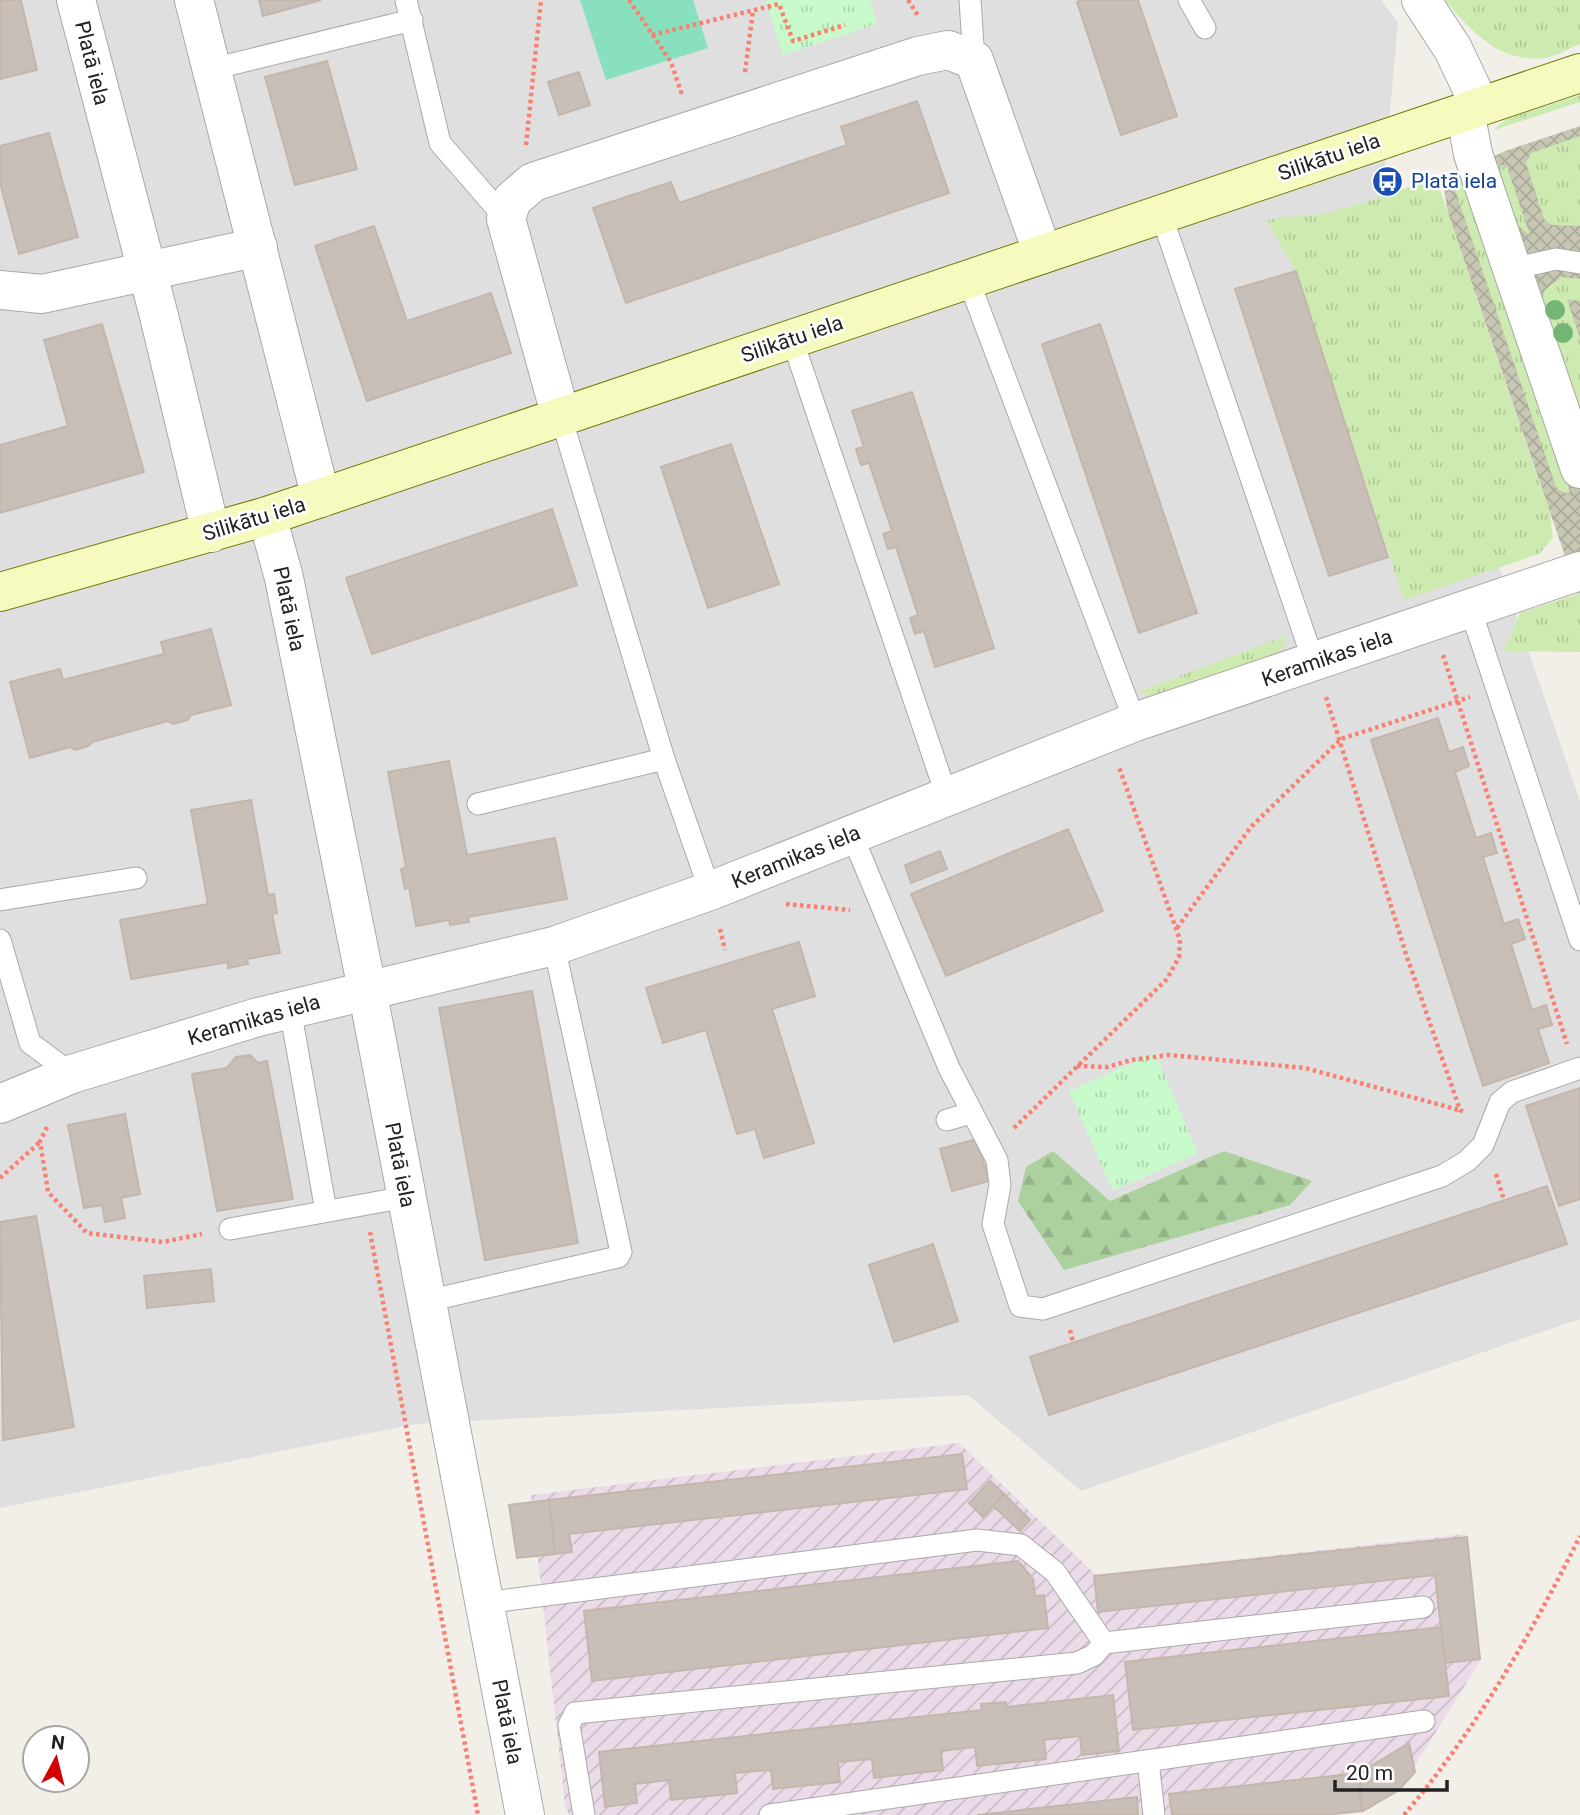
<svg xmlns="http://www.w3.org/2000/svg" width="1580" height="1815" viewBox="0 0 1580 1815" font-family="Roboto,sans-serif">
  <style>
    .residential { fill: #e0dfdf }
    .industrial { fill: url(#industrial-furrows) }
    .construction { fill: url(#construction-cross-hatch) }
    .grass { fill: url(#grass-tufts) }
    .forest { fill: url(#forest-firs) }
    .park { fill: url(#park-tufts) }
    .pitch { fill: #88e0be }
    .building { fill: #c7bfb8; stroke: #c4b6ab; stroke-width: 2 }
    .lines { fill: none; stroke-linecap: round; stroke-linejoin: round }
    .service-casing { stroke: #a9a9a9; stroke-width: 23 }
    .minor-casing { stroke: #a9a9a9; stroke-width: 40 }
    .secondary-casing { stroke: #707d05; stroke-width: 40 }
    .path { stroke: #fa8072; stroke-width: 4.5; stroke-dasharray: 3.5 3.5; stroke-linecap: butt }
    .service { stroke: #fff; stroke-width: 21 }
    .minor { stroke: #fff; stroke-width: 38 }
    .secondary { stroke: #f7fabf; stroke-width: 38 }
    .tree { fill: #74b475 }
    .labels { text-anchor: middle; stroke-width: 5; stroke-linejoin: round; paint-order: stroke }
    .street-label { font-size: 21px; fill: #222; stroke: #fff }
    .transit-label { font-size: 21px; fill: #164399; stroke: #fff; text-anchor: start }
  </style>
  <defs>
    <pattern id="industrial-furrows" width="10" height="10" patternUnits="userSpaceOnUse" patternTransform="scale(1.75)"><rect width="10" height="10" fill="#ebdbe8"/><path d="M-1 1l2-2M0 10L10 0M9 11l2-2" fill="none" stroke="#c9bcc7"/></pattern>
    <pattern id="construction-cross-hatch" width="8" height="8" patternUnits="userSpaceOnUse" patternTransform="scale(1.75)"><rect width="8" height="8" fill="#c7c7b4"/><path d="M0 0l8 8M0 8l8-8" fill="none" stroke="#abab9a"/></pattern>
    <pattern id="grass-tufts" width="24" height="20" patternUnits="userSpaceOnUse" patternTransform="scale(1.75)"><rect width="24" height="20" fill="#cdebb0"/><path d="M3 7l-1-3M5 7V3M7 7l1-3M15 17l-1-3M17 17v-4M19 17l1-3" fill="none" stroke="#b0c997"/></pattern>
    <pattern id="forest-firs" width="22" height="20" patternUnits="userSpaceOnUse" patternTransform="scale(1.75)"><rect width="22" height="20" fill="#add19e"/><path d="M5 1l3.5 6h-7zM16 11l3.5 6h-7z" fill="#95b388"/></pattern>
    <pattern id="park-tufts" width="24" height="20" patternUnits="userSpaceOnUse" patternTransform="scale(1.75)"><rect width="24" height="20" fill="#c8facc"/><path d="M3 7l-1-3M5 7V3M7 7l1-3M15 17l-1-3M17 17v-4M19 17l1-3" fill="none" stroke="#acd6af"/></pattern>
  </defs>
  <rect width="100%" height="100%" fill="#f2efe9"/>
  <path class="residential" d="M0,0H1381L1398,22L1380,221L1580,801V1319L1081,1491L968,1395L415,1424L0,1508Z"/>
  <path class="industrial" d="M959,1443L1096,1575L1466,1534L1480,1661L1401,1788L1357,1811L1300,1815H569L565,1806L531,1495Z"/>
  <path class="construction" d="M1580,126V600L1448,213L1443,182L1505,151Z"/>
  <g class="grass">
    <path d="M1445,0H1580V44C1569,48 1556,57 1544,58C1499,63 1471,31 1445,0Z"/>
    <path d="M1580,95V102L1494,130L1506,119Z"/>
    <path d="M1580,136V226L1552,225L1544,219L1526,163L1531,153Z"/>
    <path d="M1495,163L1507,167L1530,235C1507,222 1503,186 1495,163Z"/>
    <path d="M1462,175L1570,492L1564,493L1556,487L1454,187Z"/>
    <path d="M1425,181L1440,190L1550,513L1553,538L1539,554L1404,600L1296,271L1267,221C1285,214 1303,218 1321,214C1356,206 1391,194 1425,181Z"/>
    <path d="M1561,277L1580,279V301L1567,299L1580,338V414L1542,300L1545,290Z"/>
    <path d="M1580,593V652L1504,651L1520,613Z"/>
    <path d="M1285,636L1286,643L1276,654L1150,697L1140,691Z"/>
  </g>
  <path class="forest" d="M1053,1151L1110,1201L1224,1151L1312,1181L1290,1205L1064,1270L1018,1201L1026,1167Z"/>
  <g class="park">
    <path d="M765,0H870L877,24L783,55Z"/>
    <path d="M1155,1053L1198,1153L1113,1191L1069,1091Z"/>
  </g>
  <path class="pitch" d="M580,0H693L708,48L606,80Z"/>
  <g class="building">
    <path d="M0,0H21L37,70L0,79Z"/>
    <path d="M259,0H321L263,16Z"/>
    <path d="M1082,0H1138L1177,116L1121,135L1077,2Z"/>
    <path d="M327,61L357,169L295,185L265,77Z"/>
    <path d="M579,72L590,105L559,115L548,82Z"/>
    <path d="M917,101L949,193L626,303L593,208L671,182L679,203L847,145L841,127Z"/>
    <path d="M49,133L78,237L19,254L0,183V146Z"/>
    <path d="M374,226L407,321L491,293L511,353L367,401L315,246Z"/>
    <path d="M1296,271L1388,557L1329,576L1235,289Z"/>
    <path d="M102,324L144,472L0,513V445L68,426L44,340Z"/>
    <path d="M1100,324L1197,613L1139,633L1042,344Z"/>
    <path d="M912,392L994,648L935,667L924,631L915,634L910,618L918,615L896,547L888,549L883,534L892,531L869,463L861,465L856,449L864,447L852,411Z"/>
    <path d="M731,444L779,584L708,608L661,467Z"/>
    <path d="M552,509L577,585L372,654L346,578Z"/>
    <path d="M211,629L231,705L191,715L188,720L173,724L168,721L92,742L89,746L75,750L70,747L30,758L10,682L60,669L63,680L164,654L161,642Z"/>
    <path d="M1438,718L1449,752L1463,747L1469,766L1455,772L1476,838L1491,833L1497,853L1483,857L1504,924L1518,919L1525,939L1511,944L1532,1010L1546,1005L1552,1025L1538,1029L1549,1063L1483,1086L1371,740Z"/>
    <path d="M449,761L467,855L555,838L567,899L468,917L469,922L450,925L449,920L416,926L409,887L405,889L401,869L406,867L388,772Z"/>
    <path d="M251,800L268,895L274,894L277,913L272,914L280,953L247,959L248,964L228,968V962L131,979L120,920L208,904L191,810Z"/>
    <path d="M1068,829L1103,911L946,976L911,894Z"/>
    <path d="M940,851L947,869L911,883L905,865Z"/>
    <path d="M799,942L815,996L772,1009L814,1143L764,1158L755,1129L737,1134L706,1030L663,1043L646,988Z"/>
    <path d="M532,991L578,1243L485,1260L439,1008Z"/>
    <path d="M250,1055L258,1063L267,1061L293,1199L217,1211L192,1074L227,1068L236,1057Z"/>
    <path d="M1580,1088V1199L1559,1206L1526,1106Z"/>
    <path d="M125,1114L140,1194L121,1198L125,1218L105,1222L102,1205L84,1208L68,1125Z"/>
    <path d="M977,1139L989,1181L952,1191L940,1149Z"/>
    <path d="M1547,1186L1567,1244L1049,1415L1030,1357Z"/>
    <path d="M36,1216L74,1427L3,1440L0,1222Z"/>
    <path d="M933,1244L958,1321L894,1342L869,1265Z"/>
    <path d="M211,1269L214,1301L147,1308L144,1276Z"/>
    <path d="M962,1454L967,1489L569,1534L572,1552L555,1554L549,1500Z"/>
    <path d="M990,1481L1004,1494L983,1517L969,1503Z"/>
    <path d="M1004,1494L1030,1520L1020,1531L993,1506Z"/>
    <path d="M549,1500L555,1554L517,1558L509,1505Z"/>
    <path d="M1467,1537L1480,1659L1445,1663L1435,1575L1098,1612L1094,1576Z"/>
    <path d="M1018,1561L1033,1579L1035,1596L1044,1595L1048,1628L592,1681L584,1611Z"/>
    <path d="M1441,1627L1449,1696L1133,1730L1125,1662Z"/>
    <path d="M1113,1695L1119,1751L1082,1755L1080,1736L1044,1740L1046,1759L977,1766L975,1747L941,1751L943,1770L874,1778L872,1759L838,1762L840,1782L773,1789L771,1770L735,1773L737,1793L671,1800L669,1780L635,1784L637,1803L605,1807L599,1752L982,1710L981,1704L1006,1702V1707Z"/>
    <path d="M1409,1743L1415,1772L1399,1790L1363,1811L1359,1773Z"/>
    <path d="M1359,1773L1361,1811L1324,1815H1172L1169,1794Z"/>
    <path d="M1137,1797L1138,1815H977Z"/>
  </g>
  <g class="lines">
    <defs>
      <g id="service">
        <path d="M406,0L440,143L506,219"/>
        <path d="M970,0L974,60"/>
        <path d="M1189,0L1205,28"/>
        <path d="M212,69L412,20"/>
        <path d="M1161,214L1314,663"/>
        <path d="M1512,269L1556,259L1580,263"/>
        <path d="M968,279L1135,722"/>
        <path d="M792,339L947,797"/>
        <path d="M561,417L664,759L710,891"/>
        <path d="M1470,608L1580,940"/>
        <path d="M478,804L664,759"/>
        <path d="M852,835L949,1068L997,1160L1000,1185L993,1224L1020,1306L1043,1309L1442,1176L1467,1161L1483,1145L1500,1102L1512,1092L1580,1068"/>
        <path d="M0,900L136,878"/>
        <path d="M0,940L30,1043L72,1074"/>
        <path d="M290,1009L326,1211"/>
        <path d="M947,1120L971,1113"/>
        <path d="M230,1229L406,1197"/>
        <path d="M427,1301L618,1257L621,1252L554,946"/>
        <path d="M484,1603L977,1540L1021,1545L1055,1572L1104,1643L1423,1607"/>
        <path d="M1148,1761L1154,1815"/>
        <path d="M584,1815L569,1725L575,1713L1077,1663L1094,1655L1104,1643"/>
        <path d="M770,1815L1424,1721"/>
      </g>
      <g id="minor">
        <path d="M76,0L159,316L211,533"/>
        <path d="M194,0L321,498"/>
        <path d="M1421,0L1453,49L1480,106"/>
        <path d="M1465,111L1473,154L1580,469"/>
        <path d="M0,290L42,294L258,247"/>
        <path d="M561,417L506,219L512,200L533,182L918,56L948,50L974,60L1043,254"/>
        <path d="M267,516L284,578L367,989L525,1815"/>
        <path d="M0,1104L72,1074L258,1017L554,946L710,891L1135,722L1580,571"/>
      </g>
      <path id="secondary" d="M0,592L267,516L1580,73"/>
    </defs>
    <use href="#service" class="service-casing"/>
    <use href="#minor" class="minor-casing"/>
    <use href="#secondary" class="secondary-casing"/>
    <g class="path">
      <path d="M629,0L671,62L682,95"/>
      <path d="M908,0L919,17"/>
      <path d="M652,35L779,4L793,41L845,25"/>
      <path d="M745,72L753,11"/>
      <path d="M526,145L541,0"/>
      <path d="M1443,655L1567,1044"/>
      <path d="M1326,697L1406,954L1460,1110L1464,1112"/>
      <path d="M786,904L850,910"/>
      <path d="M1177,928L1251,827L1341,739L1470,697"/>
      <path d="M720,929L725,950"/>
      <path d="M1077,1066L1107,1067L1131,1060L1169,1055L1305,1068L1459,1110"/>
      <path d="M47,1127L40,1141L48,1192L87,1233L163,1242L202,1234"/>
      <path d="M1014,1128L1167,979L1179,957L1180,940L1119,767"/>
      <path d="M1496,1174L1504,1200"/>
      <path d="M0,1178L40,1142"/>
      <path d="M370,1232L478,1815"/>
      <path d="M1070,1330L1073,1342"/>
      <path d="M1404,1815C1475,1731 1531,1635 1580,1536"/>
    </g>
    <use href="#service" class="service"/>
    <use href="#minor" class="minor"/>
    <use href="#secondary" class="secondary"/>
  </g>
  <g class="tree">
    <circle cx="1555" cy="310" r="10"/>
    <circle cx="1563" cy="333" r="10"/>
  </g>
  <defs>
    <symbol id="bus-disc" viewBox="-11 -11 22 22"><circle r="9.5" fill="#1a4fb4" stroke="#fff"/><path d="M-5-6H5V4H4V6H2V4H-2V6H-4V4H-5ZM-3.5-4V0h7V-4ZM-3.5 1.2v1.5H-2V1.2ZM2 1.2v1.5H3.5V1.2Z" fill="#fff"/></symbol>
  </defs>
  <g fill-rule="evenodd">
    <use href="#bus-disc" x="1370" y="164" width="35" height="35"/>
  </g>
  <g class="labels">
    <g class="street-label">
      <text transform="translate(92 63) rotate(76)" y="7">Platā iela</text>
      <text transform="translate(1329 157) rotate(-19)" y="7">Silikātu iela</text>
      <text transform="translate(792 339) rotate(-19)" y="7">Silikātu iela</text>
      <text transform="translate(254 519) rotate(-17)" y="7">Silikātu iela</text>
      <text transform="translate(289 609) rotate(78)" y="7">Platā iela</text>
      <text transform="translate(1327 658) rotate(-19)" y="7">Keramikas iela</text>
      <text transform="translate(796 857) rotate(-22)" y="7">Keramikas iela</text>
      <text transform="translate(254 1020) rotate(-16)" y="7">Keramikas iela</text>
      <text transform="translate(400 1165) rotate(79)" y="7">Platā iela</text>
      <text transform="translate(507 1722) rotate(79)" y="7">Platā iela</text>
    </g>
    <g class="transit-label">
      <text x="1411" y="188">Platā iela</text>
    </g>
  </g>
  <g transform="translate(56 1759) rotate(7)"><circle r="33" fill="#ffffff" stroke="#a7a7a7" stroke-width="2"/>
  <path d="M0-5L12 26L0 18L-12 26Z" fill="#d40000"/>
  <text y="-10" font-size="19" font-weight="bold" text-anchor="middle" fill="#222222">N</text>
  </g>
  <path d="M1335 1780v10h112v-10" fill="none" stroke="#222222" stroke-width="3.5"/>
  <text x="1346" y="1780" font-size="21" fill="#222222" stroke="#ffffff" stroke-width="5" paint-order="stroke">20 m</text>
</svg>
